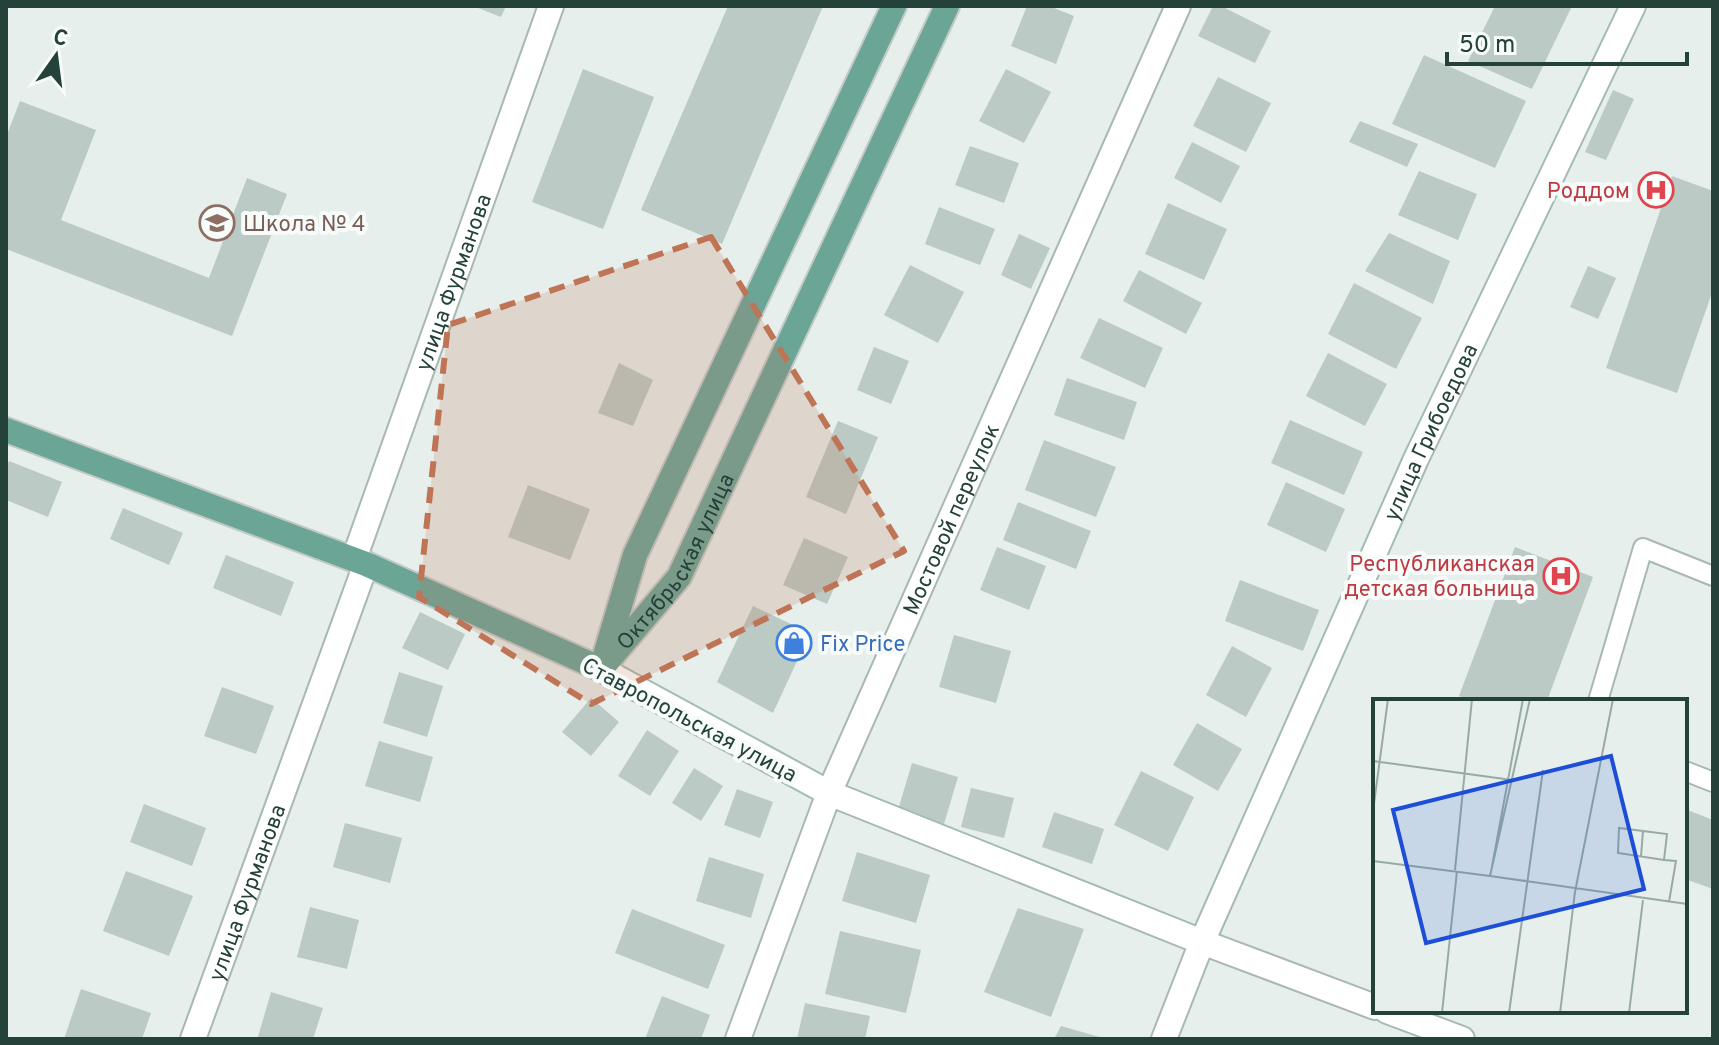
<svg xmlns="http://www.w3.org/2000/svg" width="1719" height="1045" viewBox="0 0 1719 1045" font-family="Overpass,sans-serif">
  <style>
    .building { fill: #bbcac4 }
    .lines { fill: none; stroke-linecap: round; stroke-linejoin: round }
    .lane-casing { stroke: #a8b8b2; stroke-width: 22 }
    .street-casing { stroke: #a8b8b2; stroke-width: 28 }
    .secondary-casing { stroke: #a4bbb3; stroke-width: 28 }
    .primary-casing { stroke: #c2cac8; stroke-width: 28 }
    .lane { stroke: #fff; stroke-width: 18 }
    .street { stroke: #fff; stroke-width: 24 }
    .secondary { stroke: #fff; stroke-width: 24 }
    .primary { stroke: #6aa596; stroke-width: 24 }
    .marked { fill: #c07456; fill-opacity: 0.2; stroke: #c07456; stroke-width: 6; stroke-dasharray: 16 10; stroke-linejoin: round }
    .labels { text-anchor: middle; stroke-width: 8; stroke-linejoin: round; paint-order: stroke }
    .health-label { font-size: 22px; fill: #be3a42; stroke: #f7fbf9; text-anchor: end }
    .education-label { font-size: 22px; fill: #785e54; stroke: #f7fbf9; text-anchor: start }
    .street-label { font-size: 22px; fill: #24423a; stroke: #f7fbf9 }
    .shop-label { font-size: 22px; fill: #366cbe; stroke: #f7fbf9; text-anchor: start }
    .inset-road { fill: none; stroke: #98aaa4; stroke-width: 2 }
    .view { fill: #1d4ed8; fill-opacity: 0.15; stroke: #1d4ed8; stroke-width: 4 }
    .inset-edge { fill: none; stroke: #24423a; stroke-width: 4 }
  </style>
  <rect width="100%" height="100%" fill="#e6efeb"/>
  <g class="building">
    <path d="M473,6H506L501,17Z"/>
    <path d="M728,6H823L722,244L641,210Z"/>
    <path d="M1027,6H1049L1074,16L1056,64L1011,46Z"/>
    <path d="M1213,6H1221L1271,31L1255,63L1198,36Z"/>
    <path d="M1495,6H1572L1532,89L1468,61Z"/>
    <path d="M1424,55L1526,101L1495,168L1392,124Z"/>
    <path d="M583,69L654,97L603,229L532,202Z"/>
    <path d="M1006,69L1051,92L1024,143L979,121Z"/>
    <path d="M1218,77L1271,103L1246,152L1193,126Z"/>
    <path d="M1613,90L1634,99L1606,160L1585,152Z"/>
    <path d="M20,101L96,130L61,220L209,278L247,178L287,194L232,336L6,249V137Z"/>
    <path d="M1360,121L1418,144L1407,167L1349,142Z"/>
    <path d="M1192,142L1240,166L1221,203L1174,178Z"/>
    <path d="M970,146L1019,163L1004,203L955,185Z"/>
    <path d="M1419,171L1477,194L1458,240L1398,215Z"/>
    <path d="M1672,176L1713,191V290L1677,393L1606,368Z"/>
    <path d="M1168,203L1227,229L1204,280L1145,254Z"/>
    <path d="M939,207L995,229L980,265L925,244Z"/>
    <path d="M1389,233L1450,261L1433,304L1365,271Z"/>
    <path d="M1019,234L1050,248L1031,289L1001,275Z"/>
    <path d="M910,265L964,292L938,343L884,315Z"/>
    <path d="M1588,266L1616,278L1598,319L1570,307Z"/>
    <path d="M1139,270L1202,303L1186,334L1123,301Z"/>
    <path d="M1354,283L1422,318L1396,369L1328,334Z"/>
    <path d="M1099,318L1163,348L1145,388L1080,358Z"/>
    <path d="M874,347L909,361L891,404L857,390Z"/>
    <path d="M1328,353L1387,384L1365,426L1306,396Z"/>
    <path d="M619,363L653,380L633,426L598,413Z"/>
    <path d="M1067,378L1137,402L1124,440L1054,415Z"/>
    <path d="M1290,420L1363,452L1344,495L1271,463Z"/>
    <path d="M838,421L878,437L846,514L806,497Z"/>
    <path d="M1044,440L1116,467L1096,517L1025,490Z"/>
    <path d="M9,461L62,482L48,517L6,500V469Z"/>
    <path d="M1286,482L1345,509L1326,552L1267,525Z"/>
    <path d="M528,485L590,509L570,560L508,537Z"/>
    <path d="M1018,502L1091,531L1076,569L1003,540Z"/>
    <path d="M123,508L183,533L169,565L110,539Z"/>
    <path d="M804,538L848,557L827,604L783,585Z"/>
    <path d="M997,547L1046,566L1029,610L980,590Z"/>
    <path d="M1515,547L1593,577L1547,701H1472L1459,696Z"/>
    <path d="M226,555L294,582L281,616L213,588Z"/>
    <path d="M1240,580L1319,610L1303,651L1225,621Z"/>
    <path d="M753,606L810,633L773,713L717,682Z"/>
    <path d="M420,612L465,634L448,670L402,648Z"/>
    <path d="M954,635L1011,651L996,703L939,687Z"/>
    <path d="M1232,646L1272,668L1246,717L1206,695Z"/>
    <path d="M399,672L443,686L427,737L383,723Z"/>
    <path d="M222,687L274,706L256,754L204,736Z"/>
    <path d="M591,698L619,722L591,756L562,732Z"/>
    <path d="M1197,723L1242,749L1218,791L1173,765Z"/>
    <path d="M647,730L679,751L650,796L618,776Z"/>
    <path d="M379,741L433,757L420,802L365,786Z"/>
    <path d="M912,763L958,777L944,824L898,810Z"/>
    <path d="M694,768L723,786L701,821L672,803Z"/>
    <path d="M1141,771L1194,797L1168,851L1114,825Z"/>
    <path d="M971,788L1014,798L1004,838L961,827Z"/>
    <path d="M737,789L773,802L760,838L724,825Z"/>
    <path d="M144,804L206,828L192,866L130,842Z"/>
    <path d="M1685,809L1713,820V889L1685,879Z"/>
    <path d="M1054,812L1104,829L1092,864L1042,847Z"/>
    <path d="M345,823L402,838L390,883L333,867Z"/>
    <path d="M857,852L930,875L916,923L842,901Z"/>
    <path d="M709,857L764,874L751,918L696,901Z"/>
    <path d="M126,871L193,896L169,956L103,931Z"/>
    <path d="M310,907L359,920L347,969L297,957Z"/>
    <path d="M1018,908L1084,929L1051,1017L984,992Z"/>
    <path d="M632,909L725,945L708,989L615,953Z"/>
    <path d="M840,931L921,950L906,1013L825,994Z"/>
    <path d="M81,989L151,1013L142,1039H64Z"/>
    <path d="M271,992L323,1008L313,1039H265L258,1037Z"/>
    <path d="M662,996L710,1015L701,1039H645Z"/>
    <path d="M805,1003L870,1016L865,1039H797Z"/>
    <path d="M1061,1026L1103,1038V1039H1054Z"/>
  </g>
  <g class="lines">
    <defs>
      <g id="lane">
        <path d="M1598,701L1643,548L1713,576"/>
        <path d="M1685,771L1713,782"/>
      </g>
      <g id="street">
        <path id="s1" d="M354,559L551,6"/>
        <path d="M1387,1011L1462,1039"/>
        <path id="s2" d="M193,1039L366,564"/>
        <path id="s3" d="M738,1039L829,793L1178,6"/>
        <path d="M1164,1039L1202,942L1375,1007"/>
      </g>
      <g id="secondary">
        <path id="s4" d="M601,669L829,793L1202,942L1416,459L1633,6"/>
      </g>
      <g id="primary">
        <path d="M6,430L366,564L601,669"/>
        <path d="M604,659L635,555L894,6"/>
        <path id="s5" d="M601,669L679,577L947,6"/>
      </g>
    </defs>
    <use href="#lane" class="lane-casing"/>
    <use href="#street" class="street-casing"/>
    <use href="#secondary" class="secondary-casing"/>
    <use href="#primary" class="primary-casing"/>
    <use href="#lane" class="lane"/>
    <use href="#street" class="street"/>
    <use href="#secondary" class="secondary"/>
    <use href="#primary" class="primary"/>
  </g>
  <path class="marked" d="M711,237L904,551L591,704L419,597L448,325Z"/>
  <defs>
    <symbol id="hospital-ring" viewBox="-11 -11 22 22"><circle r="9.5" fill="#f7fbf9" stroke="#e0444e" stroke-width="1.5"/><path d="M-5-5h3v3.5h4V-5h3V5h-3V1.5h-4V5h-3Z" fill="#e0444e"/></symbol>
    <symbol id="school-ring" viewBox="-11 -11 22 22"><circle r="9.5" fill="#f7fbf9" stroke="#8d6e63" stroke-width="1.5"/><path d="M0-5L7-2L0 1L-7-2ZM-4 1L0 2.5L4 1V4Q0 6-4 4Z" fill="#8d6e63"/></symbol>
    <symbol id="shop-ring" viewBox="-11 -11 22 22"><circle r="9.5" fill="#f7fbf9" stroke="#3f7fe0" stroke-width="1.5"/><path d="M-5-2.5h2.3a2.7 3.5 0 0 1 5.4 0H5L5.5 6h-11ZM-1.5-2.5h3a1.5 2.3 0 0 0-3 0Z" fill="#3f7fe0"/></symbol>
  </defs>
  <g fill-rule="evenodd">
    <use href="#hospital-ring" x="1636" y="170" width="40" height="40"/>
    <use href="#school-ring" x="197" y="203" width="40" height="40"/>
    <use href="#hospital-ring" x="1541" y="556" width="40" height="40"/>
    <use href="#shop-ring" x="774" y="623" width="40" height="40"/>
  </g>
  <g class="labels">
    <g class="health-label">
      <text x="1630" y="198">Роддом</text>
      <text x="1535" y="571">Республиканская<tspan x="1535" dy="25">детская больница</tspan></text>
    </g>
    <g class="education-label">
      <text x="243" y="231">Школа № 4</text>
    </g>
    <g class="street-label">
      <text dy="8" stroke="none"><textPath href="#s1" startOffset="294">улица Фурманова</textPath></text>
      <text dy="8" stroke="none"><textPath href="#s4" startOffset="1220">улица Грибоедова</textPath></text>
      <text dy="8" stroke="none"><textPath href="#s3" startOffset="562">Мостовой переулок</textPath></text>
      <text dy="8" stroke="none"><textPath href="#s5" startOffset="132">Октябрьская улица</textPath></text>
      <text transform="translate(690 719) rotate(28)" y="8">Ставропольская улица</text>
      <text dy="8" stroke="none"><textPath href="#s2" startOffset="156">улица Фурманова</textPath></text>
    </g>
    <g class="shop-label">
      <text x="820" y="651">Fix Price</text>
    </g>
  </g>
  <g transform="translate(1373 699)">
    <rect width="314" height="314" fill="#e6efeb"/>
    <path class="inset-road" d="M0,62L139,81M0,112L15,0M268,157L270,132M291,161L294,135L246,129L245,154L291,161L303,162L296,203M0,162L117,177M82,171L99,0M118,173L150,0M117,177L314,205M117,177L157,0M69,314L84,172M136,314L170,71M187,314L202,193L240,0M256,314L270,201"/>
    <path class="view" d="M238,57L271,190L53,244L20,111Z"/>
    <rect width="314" height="314" class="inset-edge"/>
  </g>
  <rect width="1719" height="1045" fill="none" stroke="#24423a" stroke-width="16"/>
  <g transform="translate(56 56) rotate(14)" stroke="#f7fbf9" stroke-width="6" paint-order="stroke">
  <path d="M0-6L14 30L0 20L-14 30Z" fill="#24423a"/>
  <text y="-12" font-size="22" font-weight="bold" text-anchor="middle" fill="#24423a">С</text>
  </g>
  <path d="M1447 52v12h240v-12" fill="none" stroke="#24423a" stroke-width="4"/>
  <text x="1459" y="52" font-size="24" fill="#24423a" stroke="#f7fbf9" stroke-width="6" paint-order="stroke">50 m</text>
</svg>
